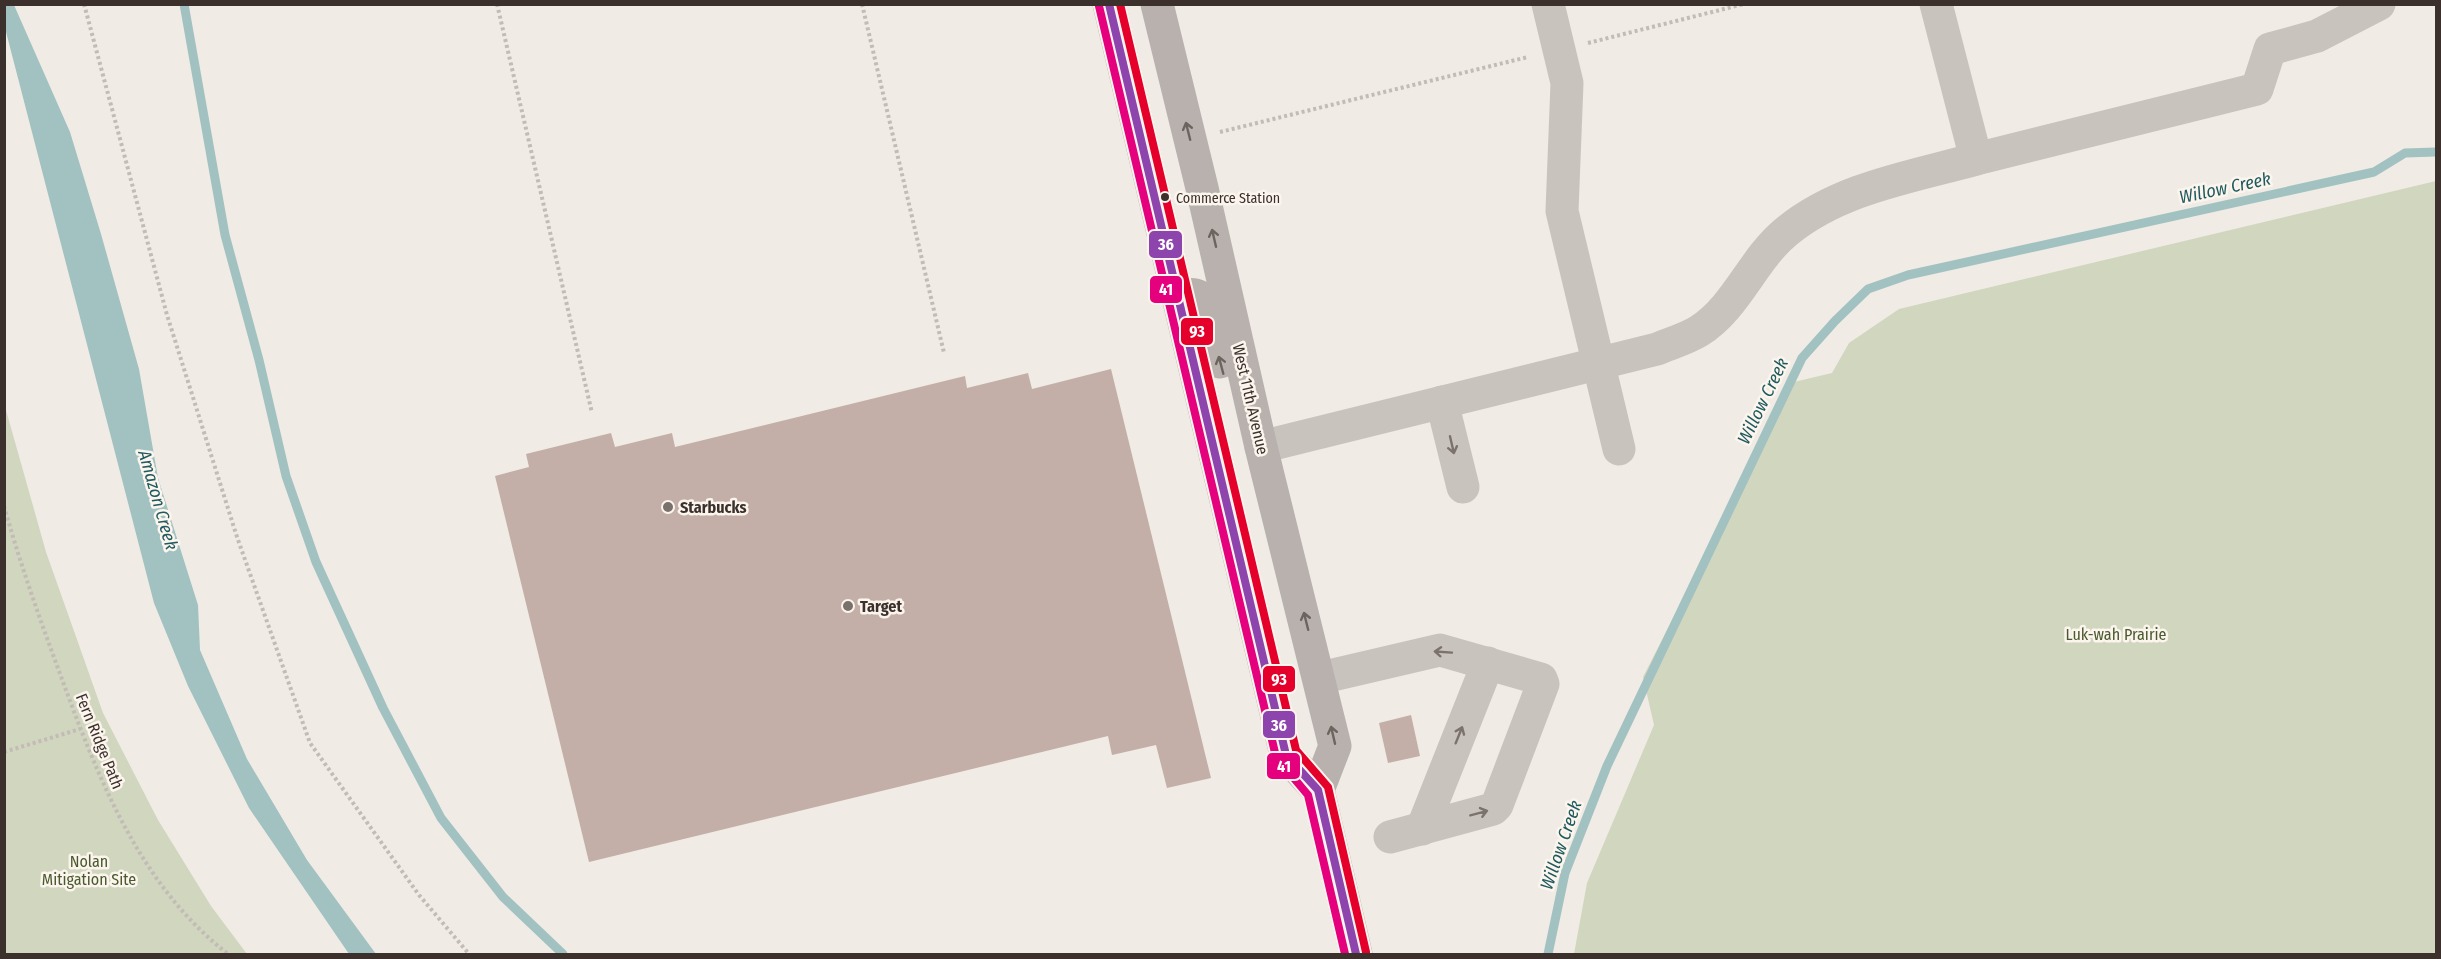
<svg xmlns="http://www.w3.org/2000/svg" width="2441" height="959" viewBox="0 0 2441 959" font-family="'Fira Sans Condensed',sans-serif">
  <style>
    .green { fill: #d1d6bf }
    .water { fill: #a1c2c1 }
    .lines { fill: none; stroke-linecap: round; stroke-linejoin: round }
    .stream { stroke: #a1c2c1; stroke-width: 9 }
    .building { fill: #c3afa7 }
    .path { stroke: #c2bbb6; stroke-width: 4; stroke-dasharray: 3 3; stroke-linecap: butt }
    .minor { stroke: #c9c3be; stroke-width: 33 }
    .major { stroke: #b8b1ad; stroke-width: 33 }
    .bus-1-casing { stroke: #fbf5ee; stroke-width: 12 }
    .bus-2-casing { stroke: #fbf5ee; stroke-width: 12 }
    .bus-3-casing { stroke: #fbf5ee; stroke-width: 12 }
    .bus-1 { stroke: #8e44ad; stroke-width: 8 }
    .bus-2 { stroke: #e5007d; stroke-width: 8 }
    .bus-3 { stroke: #e4002b; stroke-width: 8 }
    .oneway { stroke: #6d645f }
    .oneway2 { stroke: #7b726d }
    .bus-dot { fill: #3b302b; stroke: #fbf5ee; stroke-width: 2 }
    .poi-dot { fill: #7a716c; stroke: #fbf5ee; stroke-width: 2 }
    .labels { text-anchor: middle; stroke-width: 5; stroke-linejoin: round; paint-order: stroke }
    .bus-label { font-size: 14px; fill: #3b302b; stroke: #fbf5ee; text-anchor: start }
    .street-label { font-size: 16px; fill: #3b302b; stroke: #fbf5ee }
    .poi-label { font-size: 16px; font-weight: bold; fill: #3b302b; stroke: #fbf5ee; text-anchor: start }
    .park-label { font-size: 16px; fill: #4a5a2e; stroke: #fbf5ee }
    .water-label { font-size: 18px; font-style: italic; fill: #1f5a5e; stroke: #fbf5ee }
    .line-badge { stroke: #fbf5ee; stroke-width: 2 }
    .badge-label { font-size: 16px; text-anchor: middle; font-weight: bold; fill: #fff }
  </style>
  <rect width="100%" height="100%" fill="#f0ebe5"/>
  <g class="green">
    <path d="M2436,181V954H1574L1587,883L1654,725L1643,677L1794,382L1832,373L1849,343L1899,309Z"/>
    <path d="M4,403L46,552L103,713L158,820L211,906L247,954H5Z"/>
  </g>
  <path class="water" d="M4,5H14L70,132L101,234L139,369L158,478L198,605L200,650L247,759L307,860L376,954H349L249,808L188,686L154,603L5,28Z"/>
  <g class="lines">
    <g class="stream">
      <path d="M184,4L225,235L259,360L286,476L316,562L383,708L441,818L503,897L563,954"/>
      <path d="M1548,954L1565,873L1607,766L1802,358L1835,321L1868,289L1908,275L2374,172L2405,153L2436,152"/>
    </g>
  </g>
  <g class="building">
    <path d="M1111,369L1211,778L1167,788L1156,745L1112,755L1108,736L589,862L495,476L529,467L526,454L611,433L615,447L672,433L675,447L965,376L967,388L1028,373L1032,389Z"/>
    <path d="M1411,715L1420,756L1388,763L1379,723Z"/>
  </g>
  <g class="lines">
    <g class="path">
      <path d="M84,4L167,315L237,537L310,743L419,895L469,954"/>
      <path d="M497,4L592,413"/>
      <path d="M862,4L944,353"/>
      <path d="M1588,43L1744,4"/>
      <path d="M1220,132L1528,57"/>
      <path d="M4,506C20,563 39,617 59,671C97,775 138,884 228,954"/>
      <path d="M4,752L80,729"/>
    </g>
    <g class="minor">
      <path d="M1548,4L1567,83L1562,211L1619,449"/>
      <path d="M1976,159L2257,89L2270,49L2317,36L2379,4"/>
      <path d="M1442,402L1463,487"/>
      <path d="M1261,447L1657,349C1671,343 1686,339 1699,331C1737,307 1752,260 1786,232C1839,188 1911,177 1976,159L1936,4"/>
      <path d="M1320,678L1440,650L1541,679L1543,684L1497,805L1493,809L1390,837"/>
      <path d="M1422,829L1488,663"/>
    </g>
    <g class="major">
      <path d="M1109,4L1286,755L1318,790L1356,954"/>
      <path d="M1157,4L1202,188L1261,447L1335,746L1318,790"/>
      <path d="M1179,296C1185,295 1193,293 1198,296C1209,303 1216,348 1220,362"/>
    </g>
    <defs>
      <path id="bus-1" d="M1109,4L1286,755L1318,790L1356,954"/>
      <path id="bus-2" d="M1099,6L1276,757L1308,795L1345,954"/>
      <path id="bus-3" d="M1120,4L1296,750L1328,787L1366,952"/>
    </defs>
    <use href="#bus-1" class="bus-1-casing"/>
    <use href="#bus-2" class="bus-2-casing"/>
    <use href="#bus-3" class="bus-3-casing"/>
    <use href="#bus-1" class="bus-1"/>
    <use href="#bus-2" class="bus-2"/>
    <use href="#bus-3" class="bus-3"/>
  </g>
  <defs><path id="oneway-shaft" d="M-6 0H5M1.5-3L5.5 0L1.5 3" fill="none" stroke-width="1.6" stroke-linecap="round" stroke-linejoin="round" transform="scale(1.5)"/></defs>
  <g class="oneway">
    <use href="#oneway-shaft" transform="translate(1188 131) rotate(-104)"/>
    <use href="#oneway-shaft" transform="translate(1214 238) rotate(-103)"/>
    <use href="#oneway-shaft" transform="translate(1221 365) rotate(-105)"/>
    <use href="#oneway-shaft" transform="translate(1306 621) rotate(-104)"/>
    <use href="#oneway-shaft" transform="translate(1333 735) rotate(-103)"/>
  </g>
  <g class="oneway2">
    <use href="#oneway-shaft" transform="translate(1452 445) rotate(77)"/>
    <use href="#oneway-shaft" transform="translate(1443 652) rotate(-176)"/>
    <use href="#oneway-shaft" transform="translate(1459 735) rotate(-68)"/>
    <use href="#oneway-shaft" transform="translate(1479 813) rotate(-15)"/>
  </g>
  <circle class="bus-dot" cx="1165" cy="197" r="5"/>
  <g class="poi-dot">
    <circle cx="668" cy="507" r="6"/>
    <circle cx="848" cy="606" r="6"/>
  </g>
  <g class="labels">
    <g class="bus-label">
      <text x="1176" y="203">Commerce Station</text>
    </g>
    <g class="street-label">
      <text transform="translate(1251 399) rotate(77)" y="6">West 11th Avenue</text>
      <text transform="translate(100 741) rotate(68)" y="6">Fern Ridge Path</text>
    </g>
    <g class="poi-label">
      <text x="680" y="513">Starbucks</text>
      <text x="860" y="612">Target</text>
    </g>
    <g class="park-label">
      <text x="2116" y="640">Luk-wah Prairie</text>
      <text x="89" y="867">Nolan<tspan x="89" dy="18">Mitigation Site</tspan></text>
    </g>
    <g class="water-label">
      <text transform="translate(2225 188) rotate(-12)" y="6">Willow Creek</text>
      <text transform="translate(1763 401) rotate(-64)" y="6">Willow Creek</text>
      <text transform="translate(158 500) rotate(74)" y="6">Amazon Creek</text>
      <text transform="translate(1561 845) rotate(-71)" y="6">Willow Creek</text>
    </g>
  </g>
  <g class="line-badge">
    <rect x="1148" y="230" width="35" height="29" rx="6" fill="#8e44ad"/>
    <rect x="1149" y="275" width="34" height="29" rx="6" fill="#e5007d"/>
    <rect x="1180" y="317" width="34" height="29" rx="6" fill="#e4002b"/>
    <rect x="1262" y="665" width="34" height="28" rx="6" fill="#e4002b"/>
    <rect x="1262" y="710" width="34" height="29" rx="6" fill="#8e44ad"/>
    <rect x="1266" y="752" width="35" height="28" rx="6" fill="#e5007d"/>
  </g>
  <g class="badge-label">
    <text x="1166" y="250">36</text>
    <text x="1166" y="295">41</text>
    <text x="1197" y="337">93</text>
    <text x="1279" y="685">93</text>
    <text x="1279" y="731">36</text>
    <text x="1284" y="772">41</text>
  </g>
  <rect width="2441" height="959" fill="none" stroke="#3b302b" stroke-width="12"/>
</svg>
